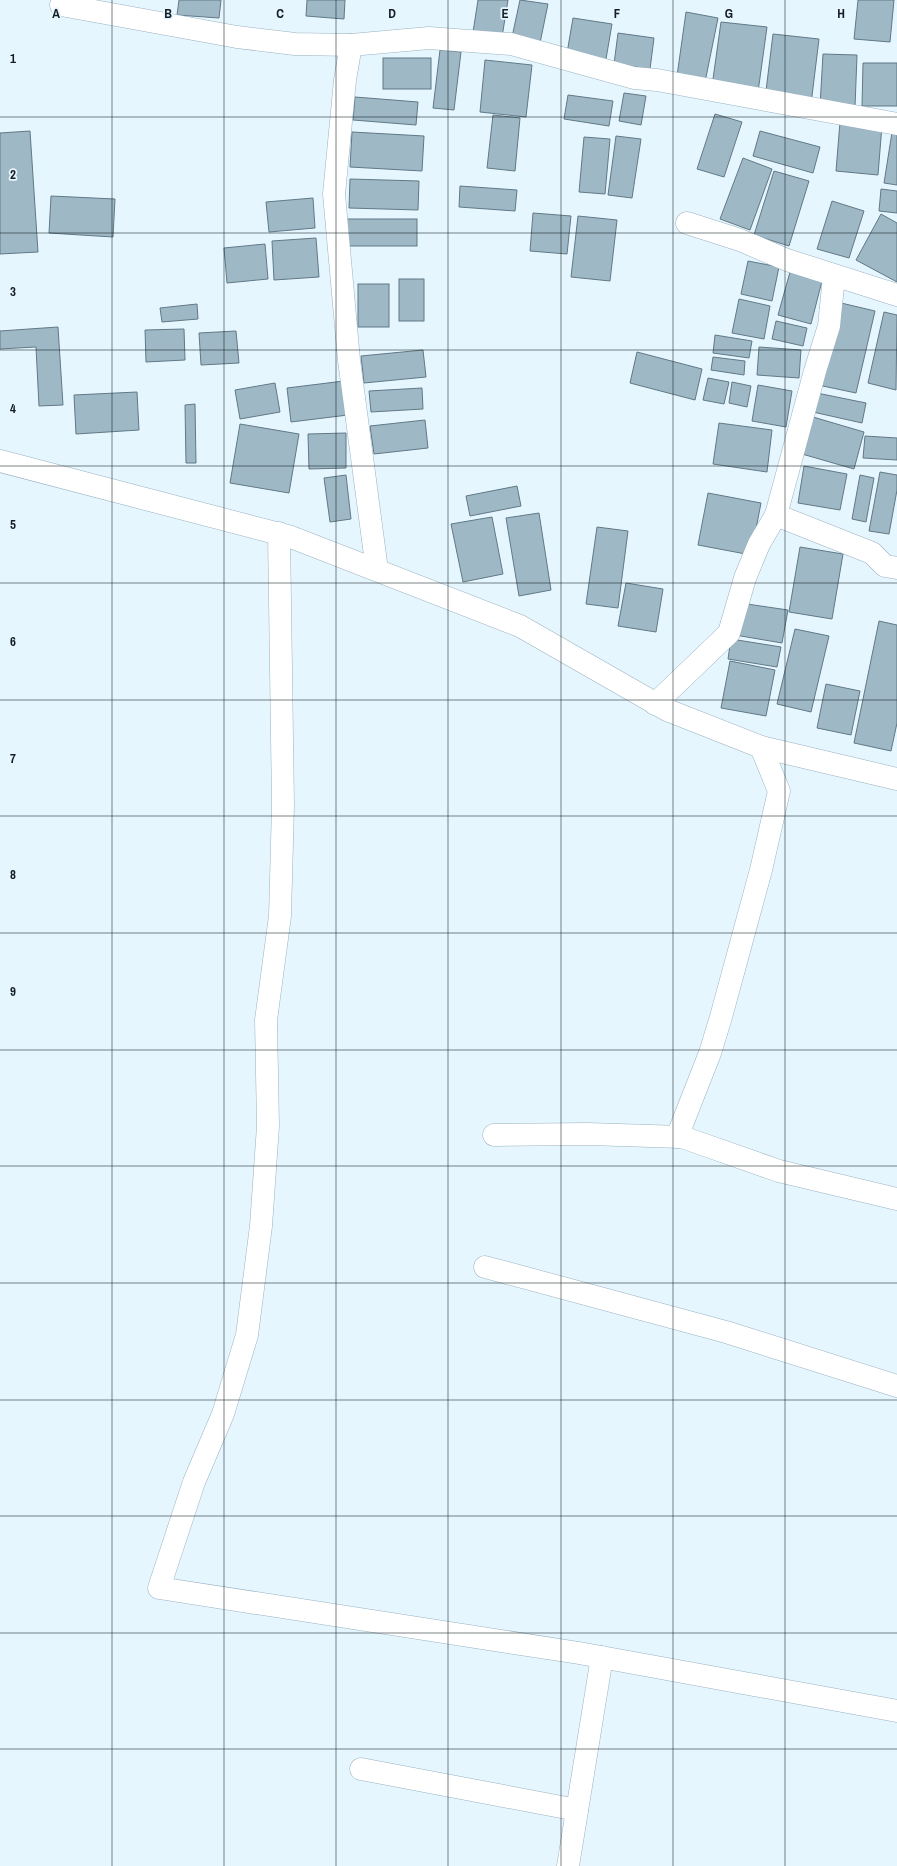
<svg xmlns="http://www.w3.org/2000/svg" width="897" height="1866" viewBox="0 0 897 1866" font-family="'Archivo Narrow',sans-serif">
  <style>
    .building { fill: #9eb8c6; stroke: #617986 }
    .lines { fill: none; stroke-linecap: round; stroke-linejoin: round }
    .street-casing { stroke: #99b2c0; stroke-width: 23 }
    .secondary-casing { stroke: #99b2c0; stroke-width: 23 }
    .street { stroke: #fff; stroke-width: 22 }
    .secondary { stroke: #fff; stroke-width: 22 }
    .grid { fill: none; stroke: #141d23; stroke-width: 1; stroke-opacity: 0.55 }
    .grid-label { font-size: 13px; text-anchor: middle; font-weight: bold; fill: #141d23; stroke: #e6f6ff; stroke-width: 3.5; stroke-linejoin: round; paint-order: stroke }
  </style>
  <rect width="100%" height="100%" fill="#e6f6ff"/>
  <g class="building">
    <path d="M179,0H221L219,18L177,15Z"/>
    <path d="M307,0H345L344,19L306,16Z"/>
    <path d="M478,0H508L502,37L473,32Z"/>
    <path d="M520,0L548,4L540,43L512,37Z"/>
    <path d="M858,0H894L890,42L854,39Z"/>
    <path d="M686,12L718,18L704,87L677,76Z"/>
    <path d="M573,18L612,24L606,59L567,53Z"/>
    <path d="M721,22L767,27L758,92L712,86Z"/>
    <path d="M618,33L654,38L650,69L614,64Z"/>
    <path d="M773,34L819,39L811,104L765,99Z"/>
    <path d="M440,50L461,52L454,110L433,108Z"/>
    <path d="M823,54L857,55L855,107L820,106Z"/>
    <rect x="383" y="58" width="48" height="31"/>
    <path d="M485,60L532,65L526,117L480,112Z"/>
    <path d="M863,63H897V106H862Z"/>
    <path d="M624,93L646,96L641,125L619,121Z"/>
    <path d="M568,95L613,101L609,126L564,119Z"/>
    <path d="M355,97L418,102L416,125L353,120Z"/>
    <path d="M715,114L742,122L724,177L697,169Z"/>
    <path d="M493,115L520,118L515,171L487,168Z"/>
    <path d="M840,122L882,125L878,175L836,171Z"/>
    <path d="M893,126L897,127V185L884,183Z"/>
    <path d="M30,131L38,252L0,254V133Z"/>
    <path d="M760,131L820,147L813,173L753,156Z"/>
    <path d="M352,132L424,136L422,171L350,167Z"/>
    <path d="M616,136L641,139L632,198L608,195Z"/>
    <path d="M584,137L610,139L605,194L579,192Z"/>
    <path d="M743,158L772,169L750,230L720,219Z"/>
    <path d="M774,171L809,181L789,246L754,235Z"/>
    <path d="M350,179L419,181L418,210L349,208Z"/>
    <path d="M460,186L517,190L515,211L459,207Z"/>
    <path d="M881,189L897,191V213L879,211Z"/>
    <path d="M51,196L115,199L113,237L49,233Z"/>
    <path d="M313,198L315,228L269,232L266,202Z"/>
    <path d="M832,201L864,211L849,258L817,249Z"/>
    <path d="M533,213L571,216L567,254L530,251Z"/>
    <path d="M881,214L897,223V282L856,260Z"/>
    <path d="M578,216L617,220L610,281L571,277Z"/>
    <rect x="346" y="219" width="71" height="27"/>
    <path d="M316,238L319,277L274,280L272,241Z"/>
    <path d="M265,244L268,279L227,283L224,248Z"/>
    <path d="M748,261L779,267L772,301L741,294Z"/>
    <path d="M790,272L822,281L811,324L778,315Z"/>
    <rect x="399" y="279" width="25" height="42"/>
    <rect x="358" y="284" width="31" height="43"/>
    <path d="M739,299L770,306L764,339L732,333Z"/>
    <path d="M837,302L875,311L856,393L818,385Z"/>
    <path d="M197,304L198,319L162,322L160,308Z"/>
    <path d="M884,312L897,315L896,390L868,383Z"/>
    <path d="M776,321L807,328L803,346L772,339Z"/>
    <path d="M58,327L63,405L39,406L36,347L0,349V331Z"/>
    <path d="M184,329L185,360L146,362L145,330Z"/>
    <path d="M236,331L239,363L201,365L199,333Z"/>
    <path d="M715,335L752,341L749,358L713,353Z"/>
    <path d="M759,347L801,350L799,378L757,375Z"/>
    <path d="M423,350L426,377L364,383L361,356Z"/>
    <path d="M637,352L702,369L695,400L630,383Z"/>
    <path d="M713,357L745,361L744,375L711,370Z"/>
    <path d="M708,378L729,382L724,404L703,400Z"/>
    <path d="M344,381L348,415L291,422L287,388Z"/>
    <path d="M732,382L751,386L747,407L729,403Z"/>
    <path d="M275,383L280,412L240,419L235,390Z"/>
    <path d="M758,385L792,391L786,427L752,421Z"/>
    <path d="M422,388L423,409L371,412L369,391Z"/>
    <path d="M137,392L139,430L76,434L74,395Z"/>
    <path d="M817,393L866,403L862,423L813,412Z"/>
    <path d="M195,404L196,463H186L185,405Z"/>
    <path d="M813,417L864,432L854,469L802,454Z"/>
    <path d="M425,420L428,448L374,454L370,426Z"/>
    <path d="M719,423L772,430L767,472L713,464Z"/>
    <path d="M240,424L299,434L289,493L230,483Z"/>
    <path d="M346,433V468L309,469L308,434Z"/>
    <path d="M865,436L897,438V460L863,458Z"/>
    <path d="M804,466L847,474L840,510L798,503Z"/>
    <path d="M880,472L897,475V490L889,534L869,531Z"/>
    <path d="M346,475L351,519L330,522L324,478Z"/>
    <path d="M860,475L874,478L866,522L852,519Z"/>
    <path d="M517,486L521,506L470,516L466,496Z"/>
    <path d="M708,493L761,503L751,555L698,545Z"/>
    <path d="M539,513L551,590L519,596L506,518Z"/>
    <path d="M492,517L503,574L463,582L451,524Z"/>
    <path d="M597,527L628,531L618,608L586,604Z"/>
    <path d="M800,547L843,554L832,619L789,612Z"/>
    <path d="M626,583L663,589L656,632L618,626Z"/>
    <path d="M740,603L788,610L782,643L735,635Z"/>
    <path d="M879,621L897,625V723L891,751L854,743Z"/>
    <path d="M795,629L829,636L811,712L777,704Z"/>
    <path d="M731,639L781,647L777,667L728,659Z"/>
    <path d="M730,661L775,670L766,716L721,708Z"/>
    <path d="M826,684L860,691L851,735L817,728Z"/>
  </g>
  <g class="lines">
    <defs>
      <g id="street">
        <path d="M61,5L237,37L295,44L351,45L429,38L511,44L634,78L657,80L897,124"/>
        <path d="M351,45L345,80L334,194L349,360L377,570"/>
        <path d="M687,223L740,240L787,260L897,295"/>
        <path d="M776,515L872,553L885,566L897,568"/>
        <path d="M279,533L283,805L280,916L266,1020L268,1126L261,1226L247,1335L223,1414L194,1482L159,1588L579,1653L897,1711"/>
        <path d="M655,704L729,633L745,578L759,544L776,515L815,371L829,326L834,276"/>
        <path d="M494,1135L588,1134L682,1137L779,1171L897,1199"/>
        <path d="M677,1137L710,1053L721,1017L761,870L779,791L761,747"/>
        <path d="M485,1267L726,1332L897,1386"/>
        <path d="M361,1769L577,1810"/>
        <path d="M568,1866L602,1657"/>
      </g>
      <path id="secondary" d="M0,461L291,537L520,626L667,710L761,747L897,779"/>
    </defs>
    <use href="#street" class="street-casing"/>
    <use href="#secondary" class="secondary-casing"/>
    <use href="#street" class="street"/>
    <use href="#secondary" class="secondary"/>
  </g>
  <path class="grid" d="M112,0V1866M224,0V1866M336,0V1866M448,0V1866M561,0V1866M673,0V1866M785,0V1866M0,117H897M0,233H897M0,350H897M0,466H897M0,583H897M0,700H897M0,816H897M0,933H897M0,1050H897M0,1166H897M0,1283H897M0,1400H897M0,1516H897M0,1633H897M0,1749H897"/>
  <g class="grid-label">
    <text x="56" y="18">A</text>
    <text x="168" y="18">B</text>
    <text x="280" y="18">C</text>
    <text x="392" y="18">D</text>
    <text x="505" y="18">E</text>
    <text x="617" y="18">F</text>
    <text x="729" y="18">G</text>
    <text x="841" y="18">H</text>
    <text x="13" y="63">1</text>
    <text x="13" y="179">2</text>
    <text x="13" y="296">3</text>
    <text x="13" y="413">4</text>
    <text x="13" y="529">5</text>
    <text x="13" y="646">6</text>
    <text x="13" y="763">7</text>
    <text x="13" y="879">8</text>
    <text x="13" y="996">9</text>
  </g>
</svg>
